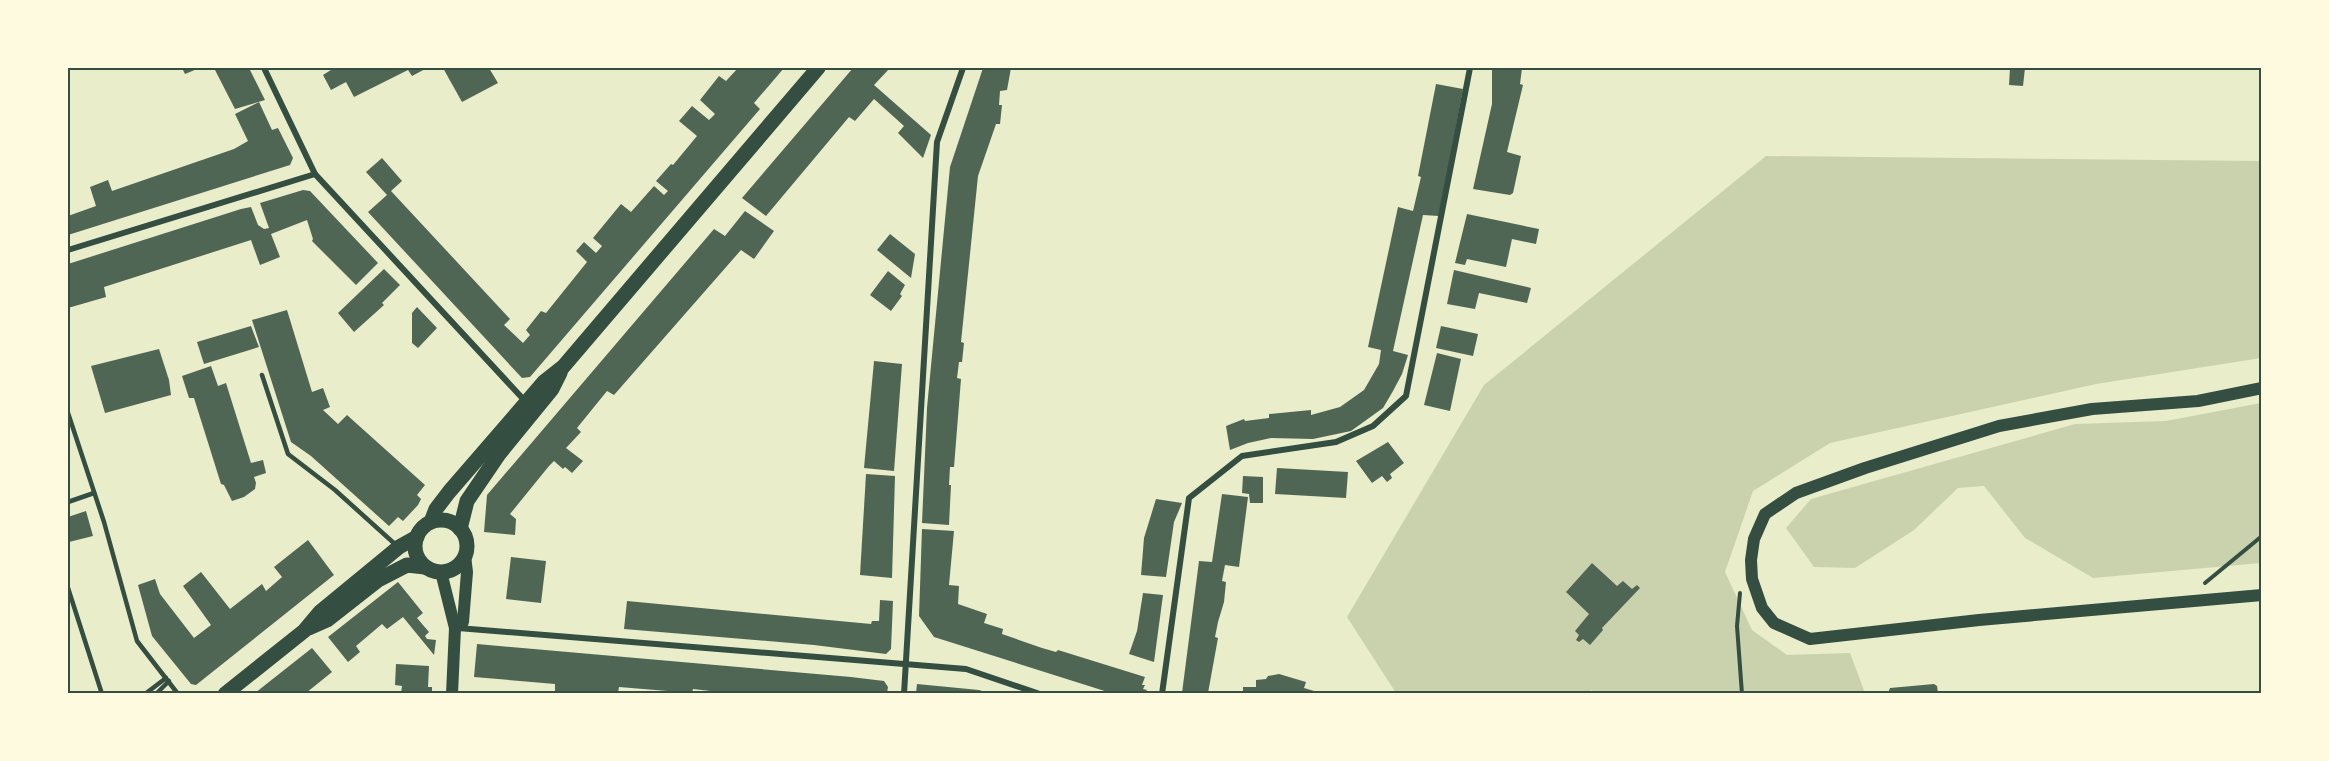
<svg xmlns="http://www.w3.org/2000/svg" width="2329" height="761" viewBox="0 0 2329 761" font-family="'PT Sans Narrow',sans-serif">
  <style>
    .green { fill: #cad2ad }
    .building { fill: #4f6655 }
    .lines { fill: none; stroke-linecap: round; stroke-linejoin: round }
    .path { stroke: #344e41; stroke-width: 4 }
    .service { stroke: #344e41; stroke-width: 4.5 }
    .minor { stroke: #344e41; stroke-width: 6 }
    .secondary { stroke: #344e41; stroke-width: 12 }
    .primary { stroke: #344e41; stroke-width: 15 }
    .neatline { fill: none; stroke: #344e41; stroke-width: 2 }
  </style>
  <rect width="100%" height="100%" fill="#e9edc9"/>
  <g class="green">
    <path d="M1766,156L2261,161V358L2096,384L1830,443L1753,491L1725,572L1752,630L1787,655L1850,653L1865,693L1594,694L1592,690L1583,694L1396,693L1347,617L1484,385Z"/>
    <path d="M2261,403V563L2093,578L2025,538L1984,486L1958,488L1914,530L1855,568L1814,567L1786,528L1811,499L2075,424L2166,421Z"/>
  </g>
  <g class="building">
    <path d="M182,68H196L197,69L185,74Z"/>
    <path d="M214,68H249L265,100L235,109Z"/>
    <path d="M334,68H427L412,76L408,70L354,97L346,82L331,90L323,75Z"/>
    <path d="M443,68H489L498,83L462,102Z"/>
    <path d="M738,68H784L754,103L760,109L530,377L522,378L368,212L387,195L366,172L382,158L402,181L391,191L510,319L504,325L523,343L530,335L526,330L541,311L546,313L587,262L576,251L584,242L596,253L602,246L593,238L621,204L631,212L654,186L664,195L668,191L656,181L671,164L673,165L697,136L679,121L692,106L709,120L715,114L700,100L719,76L726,81Z"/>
    <path d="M853,68H890L874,85L931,135L923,158L898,133L904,126L874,99L855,121L849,117L766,216L742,198Z"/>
    <path d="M983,68H1011L1007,90L1000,91L999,105H1002L1000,124H996L978,176L961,342L964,343L962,362H959L957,378L961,379L954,467H950L949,485H951L949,525L922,523L927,408L950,167Z"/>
    <path d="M1492,68H1522L1520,84L1523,85L1507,152L1521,156L1513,193L1510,195L1473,189L1492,104Z"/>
    <path d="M2010,68H2025L2023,86L2009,85Z"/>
    <path d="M1436,84L1463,89L1439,216L1423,215L1393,351L1408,355L1402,374L1393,391L1383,408L1351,431L1313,439L1271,438L1248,443L1230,450L1226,426L1244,419L1245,421L1269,418V414L1311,410V415L1340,407L1364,390L1379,364L1381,350L1368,347L1398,207L1413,211L1421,177L1418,176Z"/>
    <path d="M259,102L272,130L278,128L293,158L290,165L68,235V216L96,206L90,187L108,180L112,191L234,149L248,141L235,114Z"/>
    <path d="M303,190L310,191L378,263L356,285L312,241L313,239L307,220L271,234L280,257L260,265L251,240L104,287L106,297L68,308V264L241,209L251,207L258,225L264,229L269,228L260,203Z"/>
    <path d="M745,211L774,231L754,259L741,250L614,395L607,391L577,428L581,432L566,448L583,461L572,473L565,467L563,469L554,461L549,466L510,514L516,519L515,535L484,532L487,495L714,229L725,236Z"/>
    <path d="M1467,214L1539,229L1536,244L1512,239L1506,267L1467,259L1465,265L1455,263Z"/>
    <path d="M890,234L915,254L911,278L877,250Z"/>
    <path d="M384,269L400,285L382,303L384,305L354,332L338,313Z"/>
    <path d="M1454,270L1531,288L1527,303L1479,293L1475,309L1447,304Z"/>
    <path d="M888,271L905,285L900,294L902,296L891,311L870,295Z"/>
    <path d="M417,307L437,328L418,348L412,343V313Z"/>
    <path d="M287,310L312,392L323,388L330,407L323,410L338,424L347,415L425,485L417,495L421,499L418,505L403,521L398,517L389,526L311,456L291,442L252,320Z"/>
    <path d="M251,326L259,347L204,364L197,342Z"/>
    <path d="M1441,326L1478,334L1473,356L1436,348Z"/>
    <path d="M159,349L169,380L171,395L105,413L91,366Z"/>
    <path d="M1437,353L1461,359L1450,411L1424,405Z"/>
    <path d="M874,361L902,364L894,471L864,468Z"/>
    <path d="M211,366L218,386L226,383L251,463L263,460L266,473L254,477L256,483L255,489L244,497L232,501L224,485L221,484L194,398H189L182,376Z"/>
    <path d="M1388,442L1404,463L1390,474L1392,478L1387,482L1382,476L1372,483L1356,461Z"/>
    <path d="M1277,468L1348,472L1346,498L1275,494Z"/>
    <path d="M866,474L895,476L892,578L860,575Z"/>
    <path d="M1243,476L1263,477V503H1250L1249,494L1242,493Z"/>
    <path d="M1222,494L1248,497L1239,567L1225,565L1222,581L1226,582L1224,602L1218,622L1215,637L1218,638L1208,693H1182L1199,561L1212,562Z"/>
    <path d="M1156,499L1182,503L1174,522L1166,577L1141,575L1144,538Z"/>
    <path d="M86,511L93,536L69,542L68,517Z"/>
    <path d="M922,529L954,531L949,585L959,586L958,604L987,614L984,623L1003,629L1002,634L1042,648L1056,652L1058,650L1145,677L1142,685H1145L1143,689L1147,690L1145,693H1111L934,637L919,616Z"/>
    <path d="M308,540L334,575L196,685L191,684L152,636L138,585L155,579L160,594L194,638L211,625L183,586L201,572L230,609L262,584L266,591L282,577L274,567Z"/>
    <path d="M511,557L546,561L541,603L506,599Z"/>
    <path d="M1592,563L1617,586L1623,581L1632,589L1637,585L1640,588L1602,628L1603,630L1590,645L1583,639L1579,642L1576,640L1579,635L1575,631L1589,614L1566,592Z"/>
    <path d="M398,582L423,613L417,618L429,632L425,636L427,639L436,640L434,655L403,617L387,629L382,624L356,646L360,652L348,662L328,637Z"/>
    <path d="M1143,593L1163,595L1154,662L1129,654L1137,631Z"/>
    <path d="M880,600L893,601L891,649L886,654L814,645L624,629L627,601L871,624L872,621H879Z"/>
    <path d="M477,644L851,677L884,681L888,687L887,693H728L693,689L692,693L619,687L618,693H555V684L474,677Z"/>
    <path d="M312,648L332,672L306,693H255Z"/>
    <path d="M396,664L429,666L428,687H432V693H401L402,686L395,685Z"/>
    <path d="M1279,674L1306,682L1304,688L1321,693H1243V687H1256V680L1266,679L1268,676Z"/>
    <path d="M917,684L979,690L988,693H916Z"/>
    <path d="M1934,684L1937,686L1938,693H1888L1890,688Z"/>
  </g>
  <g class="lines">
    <g class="path">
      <path d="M2205,583L2262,536"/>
      <path d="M1740,593L1737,626L1742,694"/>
    </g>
    <g class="service">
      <path d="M262,375L288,454L335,490L396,545"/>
      <path d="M68,413L104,522L137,641L178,694"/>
      <path d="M68,502L94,493"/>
      <path d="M68,588L102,694"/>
      <path d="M145,694L166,678"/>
      <path d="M156,694L169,681"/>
    </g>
    <g class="minor">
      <path d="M264,68L315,174L526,402"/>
      <path d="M68,250L315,174"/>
      <path d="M458,628L966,669L1040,694"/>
      <path d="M904,694L937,142L963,68"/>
      <path d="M1162,694L1189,498L1242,456L1336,442L1373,426L1406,396L1470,68"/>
    </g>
    <g class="secondary">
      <path d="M2262,388L2198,401L2092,409L1999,426L1865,468L1796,493L1765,514L1754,539L1751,560L1752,579L1762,608L1774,623L1810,639L1979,620L2262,595"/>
      <path d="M441,572L455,628L452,694"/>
      <path d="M455,628L463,622L467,572L465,556"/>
    </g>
    <g class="primary">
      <circle cx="441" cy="546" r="26"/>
      <path d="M431,522L436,509L449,492L544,382L563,367L818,68"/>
      <path d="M460,529L467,501L499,454L552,389L560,373"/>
      <path d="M309,628L327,620L378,580L407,565L425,567"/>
      <path d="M225,694L304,631L320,612L399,547L417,537"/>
    </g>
  </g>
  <rect width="2329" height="761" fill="none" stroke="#fefae0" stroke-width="138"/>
  <rect x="69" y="69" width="2191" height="623" class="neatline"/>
</svg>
